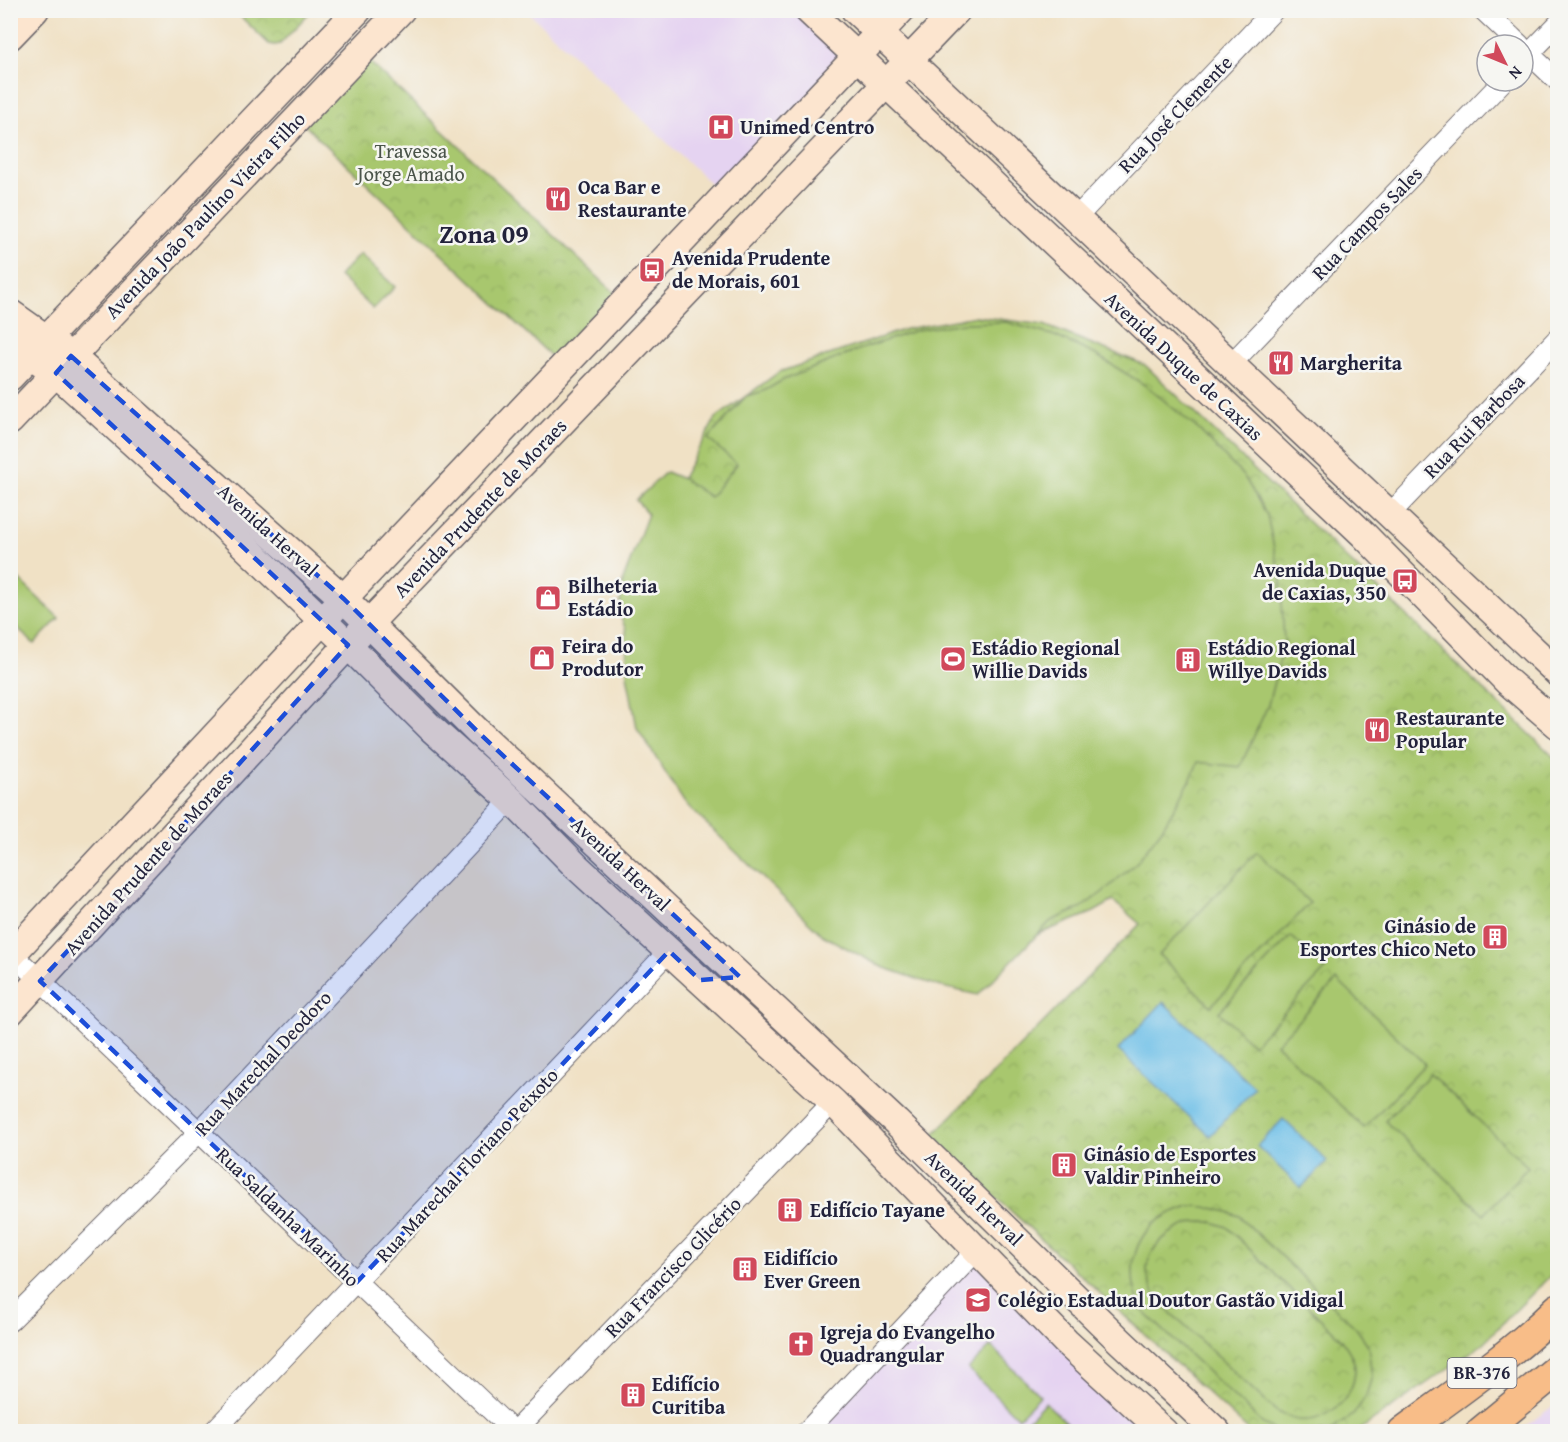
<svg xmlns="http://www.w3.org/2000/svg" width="1568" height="1442" viewBox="0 0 1568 1442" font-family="'Gentium Book Plus',serif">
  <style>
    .built { fill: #e5d3f1 }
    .park { fill: url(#park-crowns); stroke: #657454; stroke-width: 1.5 }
    .garden { fill: #a8c76e; stroke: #657454; stroke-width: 1.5; fill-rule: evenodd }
    .water { fill: #6bbee7; stroke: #467091; stroke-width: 1.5 }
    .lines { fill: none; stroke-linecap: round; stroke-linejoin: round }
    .minor-casing { stroke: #6a656b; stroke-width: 22 }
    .secondary-casing { stroke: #6a656b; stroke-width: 30 }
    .primary-casing { stroke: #6a656b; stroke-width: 33 }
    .minor { stroke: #fff; stroke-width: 20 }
    .secondary { stroke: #fce5cf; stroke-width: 27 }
    .primary { stroke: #f8bd88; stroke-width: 30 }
    .marked { fill: #1d4ed8; fill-opacity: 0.2; stroke: #1d4ed8; stroke-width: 4.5; stroke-dasharray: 12 8; stroke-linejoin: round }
    .labels { text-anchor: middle; stroke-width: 5; stroke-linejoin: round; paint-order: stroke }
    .shield { fill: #f6f6f2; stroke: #626272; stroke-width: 1.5 }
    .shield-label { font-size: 18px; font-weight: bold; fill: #22223b }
    .street-label { font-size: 20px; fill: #22223b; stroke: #f6f6f2 }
    .poi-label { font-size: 20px; font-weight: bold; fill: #22223b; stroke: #f6f6f2; text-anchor: start }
    .park-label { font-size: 20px; fill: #4a544a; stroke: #f6f6f2 }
    .district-label { font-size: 26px; font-weight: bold; fill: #22223b; stroke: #f6f6f2 }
  </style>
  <defs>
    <pattern id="park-crowns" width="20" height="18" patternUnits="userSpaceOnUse" patternTransform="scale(1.5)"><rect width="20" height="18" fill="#a8c76e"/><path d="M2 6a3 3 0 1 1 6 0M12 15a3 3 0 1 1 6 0" fill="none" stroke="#90ab60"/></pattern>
  </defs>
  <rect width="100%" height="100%" fill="#f6f6f2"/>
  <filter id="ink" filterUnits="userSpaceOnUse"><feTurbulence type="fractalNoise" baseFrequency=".0167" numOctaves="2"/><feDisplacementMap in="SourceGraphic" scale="12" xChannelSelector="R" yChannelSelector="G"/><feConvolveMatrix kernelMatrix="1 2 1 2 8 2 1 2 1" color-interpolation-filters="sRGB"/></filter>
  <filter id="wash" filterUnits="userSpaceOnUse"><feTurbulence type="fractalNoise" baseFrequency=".008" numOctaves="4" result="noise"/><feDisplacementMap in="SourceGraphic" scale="24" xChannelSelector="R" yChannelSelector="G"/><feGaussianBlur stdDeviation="1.35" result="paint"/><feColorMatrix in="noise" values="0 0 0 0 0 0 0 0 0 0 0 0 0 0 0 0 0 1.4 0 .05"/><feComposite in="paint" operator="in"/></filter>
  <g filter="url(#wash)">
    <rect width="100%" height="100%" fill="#f0e1c5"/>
    <g class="built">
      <path d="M527,11H808L857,57L725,197Z"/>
      <path d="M971,1258L1164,1432H807Z"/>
      <path d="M1557,1403V1431H1519L1545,1412Z"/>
    </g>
    <g class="park">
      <path d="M237,11H311L280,44L275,45L269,44L238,14Z"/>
      <path d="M360,53L616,294L564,368L297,118Z"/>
      <path d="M976,316L1044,325L1145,365L1557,760V1269L1480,1346L1358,1431H1249L931,1137L1140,924L1113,901L1094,912L1026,939L669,501L716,418L779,372L906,329Z"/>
    </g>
    <g class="garden">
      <path d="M360,254L395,287L373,309L339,276Z"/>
      <path d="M1006,322L1055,336L1096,355L1148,387L1199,430L1245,478L1267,515L1281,581L1284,643L1268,705L1240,767L1198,762L1190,781L1162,829L1137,862L1103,892L1079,909L1051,921L978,995L938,986L882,967L822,935L684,802L637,728L627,675L626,630L619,613L623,580L648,514L636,500L666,472L683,479L710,497L737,464L708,439L746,396L764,391L783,380L858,350L917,330L963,323Z"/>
      <path d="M11,572L59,618L34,644L11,622Z"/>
      <path d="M1257,852L1310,903L1211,1006L1159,955Z"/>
      <path d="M1291,936L1326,969L1253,1045L1219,1012Z"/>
      <path d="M1337,980L1425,1064L1364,1128L1276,1044Z"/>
      <path d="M1430,1074L1528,1167L1484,1214L1385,1121Z"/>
      <path d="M1189,1206C1207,1206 1222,1209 1239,1216L1356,1328L1368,1345L1372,1377L1366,1396L1354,1414L1330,1431H1277L1263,1424L1143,1311C1125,1276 1130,1235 1167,1215C1174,1211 1182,1209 1189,1206ZM1195,1222H1212L1227,1227L1342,1340C1348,1349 1355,1359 1355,1370C1354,1399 1327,1423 1298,1420C1291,1419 1283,1414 1276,1411L1158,1301C1153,1291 1147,1280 1147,1269C1149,1244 1173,1228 1195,1222Z"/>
      <path d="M991,1346L1040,1396L1018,1418L968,1369Z"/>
      <path d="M1045,1402L1075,1431H1033L1025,1423Z"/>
    </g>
    <g class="water">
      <path d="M1163,1002L1255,1088L1210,1136L1118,1050Z"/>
      <path d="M1283,1119L1327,1161L1301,1188L1257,1146Z"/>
    </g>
  </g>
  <g filter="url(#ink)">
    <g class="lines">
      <defs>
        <g id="minor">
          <path d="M1483,10L1520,45"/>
          <path d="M1523,48L1558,81"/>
          <path d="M1523,60L1558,24"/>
          <path d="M1076,218L1274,10"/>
          <path d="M1231,364L1503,81"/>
          <path d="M1390,514L1558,338"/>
          <path d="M10,952L514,1432"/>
          <path d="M10,1321L199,1132L511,800"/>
          <path d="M213,1432L669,951"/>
          <path d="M514,1432L833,1102"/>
          <path d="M806,1432L977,1250"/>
        </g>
        <g id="secondary">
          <path d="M808,10L1363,534L1508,682L1558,725"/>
          <path d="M855,10L1558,673"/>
          <path d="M10,36L35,10"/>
          <path d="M10,313L71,356L344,599L479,733L896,1122L1120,1341L1217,1432"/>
          <path d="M10,343L56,373L205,508L348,645L432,729L511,800L577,867L833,1102L1066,1342L1164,1432"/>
          <path d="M10,377L358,10"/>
          <path d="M10,421L401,10"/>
          <path d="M10,956L323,620L901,10"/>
          <path d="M10,1012L348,645L957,10"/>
        </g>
        <g id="primary">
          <path d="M1403,1432C1456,1393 1512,1355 1558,1309"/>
          <path d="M1481,1432L1558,1369"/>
        </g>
      </defs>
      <use href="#minor" class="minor-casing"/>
      <use href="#secondary" class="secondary-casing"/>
      <use href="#primary" class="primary-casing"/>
      <use href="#minor" class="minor"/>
      <use href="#secondary" class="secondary"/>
      <use href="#primary" class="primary"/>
    </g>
  </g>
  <path class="marked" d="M71,356L344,599L479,733L740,977L700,980L669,951L357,1282L40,981L348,645L56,373Z"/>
  <defs>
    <symbol id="hospital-square" viewBox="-11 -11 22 22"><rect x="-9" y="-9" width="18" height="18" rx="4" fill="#d1495b" stroke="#f6f6f2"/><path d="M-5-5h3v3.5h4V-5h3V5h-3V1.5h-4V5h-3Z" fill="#fff"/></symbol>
    <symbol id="restaurant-square" viewBox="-11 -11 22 22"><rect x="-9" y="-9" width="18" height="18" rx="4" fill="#d1495b" stroke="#f6f6f2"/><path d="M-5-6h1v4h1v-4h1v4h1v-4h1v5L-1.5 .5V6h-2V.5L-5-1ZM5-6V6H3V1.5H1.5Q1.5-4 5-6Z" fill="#fff"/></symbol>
    <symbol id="bus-square" viewBox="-11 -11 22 22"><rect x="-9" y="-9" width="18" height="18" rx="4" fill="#d1495b" stroke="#f6f6f2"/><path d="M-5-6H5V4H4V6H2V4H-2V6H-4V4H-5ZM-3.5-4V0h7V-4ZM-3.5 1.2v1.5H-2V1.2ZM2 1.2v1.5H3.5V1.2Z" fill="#fff"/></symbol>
    <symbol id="shop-square" viewBox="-11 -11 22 22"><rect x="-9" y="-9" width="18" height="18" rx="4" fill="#d1495b" stroke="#f6f6f2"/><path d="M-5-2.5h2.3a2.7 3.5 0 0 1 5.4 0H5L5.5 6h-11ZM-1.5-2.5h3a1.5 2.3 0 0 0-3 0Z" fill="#fff"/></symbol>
    <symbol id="stadium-square" viewBox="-11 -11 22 22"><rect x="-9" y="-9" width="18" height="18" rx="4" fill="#d1495b" stroke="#f6f6f2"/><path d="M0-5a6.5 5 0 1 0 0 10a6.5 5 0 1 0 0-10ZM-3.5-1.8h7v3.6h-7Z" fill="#fff"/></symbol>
    <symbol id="building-square" viewBox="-11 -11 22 22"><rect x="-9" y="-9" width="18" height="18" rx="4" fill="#d1495b" stroke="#f6f6f2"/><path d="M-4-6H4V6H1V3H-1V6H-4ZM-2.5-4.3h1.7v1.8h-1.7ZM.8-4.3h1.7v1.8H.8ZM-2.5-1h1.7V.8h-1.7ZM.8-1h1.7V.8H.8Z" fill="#fff"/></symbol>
    <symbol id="school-square" viewBox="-11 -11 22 22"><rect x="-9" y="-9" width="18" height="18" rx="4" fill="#d1495b" stroke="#f6f6f2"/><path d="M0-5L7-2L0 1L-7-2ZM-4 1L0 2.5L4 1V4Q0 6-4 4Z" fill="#fff"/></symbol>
    <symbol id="church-square" viewBox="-11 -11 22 22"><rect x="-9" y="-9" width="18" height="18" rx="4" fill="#d1495b" stroke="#f6f6f2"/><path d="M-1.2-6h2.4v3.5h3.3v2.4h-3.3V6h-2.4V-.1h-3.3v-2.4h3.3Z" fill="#fff"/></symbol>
  </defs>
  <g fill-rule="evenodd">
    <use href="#hospital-square" x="706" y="112" width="30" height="30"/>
    <use href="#restaurant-square" x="543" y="184" width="30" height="30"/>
    <use href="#bus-square" x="637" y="255" width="30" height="30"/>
    <use href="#restaurant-square" x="1266" y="348" width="30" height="30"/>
    <use href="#bus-square" x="1390" y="566" width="30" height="30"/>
    <use href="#shop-square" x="533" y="583" width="30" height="30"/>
    <use href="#shop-square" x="527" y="643" width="30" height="30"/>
    <use href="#stadium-square" x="938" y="644" width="30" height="30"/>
    <use href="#building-square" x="1173" y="645" width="30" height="30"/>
    <use href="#restaurant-square" x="1362" y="715" width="30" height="30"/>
    <use href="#building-square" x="1480" y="922" width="30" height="30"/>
    <use href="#building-square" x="1049" y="1150" width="30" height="30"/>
    <use href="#building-square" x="775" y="1195" width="30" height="30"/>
    <use href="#building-square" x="730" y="1254" width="30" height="30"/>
    <use href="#school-square" x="963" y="1285" width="30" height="30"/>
    <use href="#church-square" x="786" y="1329" width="30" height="30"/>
    <use href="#building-square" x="618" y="1380" width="30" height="30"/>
  </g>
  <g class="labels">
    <rect class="shield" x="1447.5" y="1358" width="69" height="30" rx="4.5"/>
    <g class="shield-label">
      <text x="1482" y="1379">BR-376</text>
    </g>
    <g class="street-label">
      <text transform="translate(1175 114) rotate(-46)" y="7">Rua José Clemente</text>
      <text transform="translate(205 215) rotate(-46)" y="7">Avenida João Paulino Vieira Filho</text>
      <text transform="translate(1367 223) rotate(-46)" y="7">Rua Campos Sales</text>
      <text transform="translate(1184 366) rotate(43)" y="7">Avenida Duque de Caxias</text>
      <text transform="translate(1474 426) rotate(-46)" y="7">Rua Rui Barbosa</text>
      <text transform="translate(480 508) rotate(-46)" y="7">Avenida Prudente de Moraes</text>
      <text transform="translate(268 530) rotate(42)" y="7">Avenida Herval</text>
      <text transform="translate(148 863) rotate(-48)" y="7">Avenida Prudente de Moraes</text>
      <text transform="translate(621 864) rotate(43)" y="7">Avenida Herval</text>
      <text transform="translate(263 1063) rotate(-47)" y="7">Rua Marechal Deodoro</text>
      <text transform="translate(467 1165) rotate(-47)" y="7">Rua Marechal Floriano Peixoto</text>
      <text transform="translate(974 1198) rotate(44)" y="7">Avenida Herval</text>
      <text transform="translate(288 1217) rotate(44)" y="7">Rua Saldanha Marinho</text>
      <text transform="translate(673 1267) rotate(-46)" y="7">Rua Francisco Glicério</text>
    </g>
    <g class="poi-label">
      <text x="740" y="134">Unimed Centro</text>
      <text x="578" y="194">Oca Bar e<tspan x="578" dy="23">Restaurante</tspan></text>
      <text x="672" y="265">Avenida Prudente<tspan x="672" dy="23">de Morais, 601</tspan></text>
      <text x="1300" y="370">Margherita</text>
      <text x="1386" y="577" text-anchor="end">Avenida Duque<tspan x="1386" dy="23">de Caxias, 350</tspan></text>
      <text x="568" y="593">Bilheteria<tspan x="568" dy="23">Estádio</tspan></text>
      <text x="562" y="653">Feira do<tspan x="562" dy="23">Produtor</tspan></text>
      <text x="972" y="655">Estádio Regional<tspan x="972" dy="23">Willie Davids</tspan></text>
      <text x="1208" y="655">Estádio Regional<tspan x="1208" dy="23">Willye Davids</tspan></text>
      <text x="1396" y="725">Restaurante<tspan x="1396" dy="23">Popular</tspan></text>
      <text x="1476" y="933" text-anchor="end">Ginásio de<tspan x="1476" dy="23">Esportes Chico Neto</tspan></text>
      <text x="1084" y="1161">Ginásio de Esportes<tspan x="1084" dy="23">Valdir Pinheiro</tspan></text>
      <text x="810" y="1217">Edifício Tayane</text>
      <text x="764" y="1265">Eidifício<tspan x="764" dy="23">Ever Green</tspan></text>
      <text x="998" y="1307">Colégio Estadual Doutor Gastão Vidigal</text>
      <text x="820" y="1339">Igreja do Evangelho<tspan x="820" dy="23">Quadrangular</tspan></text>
      <text x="652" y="1391">Edifício<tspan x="652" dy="23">Curitiba</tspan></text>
    </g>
    <g class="park-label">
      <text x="411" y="158">Travessa<tspan x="411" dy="23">Jorge Amado</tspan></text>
    </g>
    <g class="district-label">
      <text x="484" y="243">Zona 09</text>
    </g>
  </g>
  <rect width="1568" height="1442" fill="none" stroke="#f6f6f2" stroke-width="36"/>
  <g transform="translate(1505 63) rotate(133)"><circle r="28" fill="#f6f6f2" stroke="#a1a1a9" stroke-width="1.5"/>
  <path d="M0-4.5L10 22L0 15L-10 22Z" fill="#d1495b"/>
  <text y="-9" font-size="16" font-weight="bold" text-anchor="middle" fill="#22223b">N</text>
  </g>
</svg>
